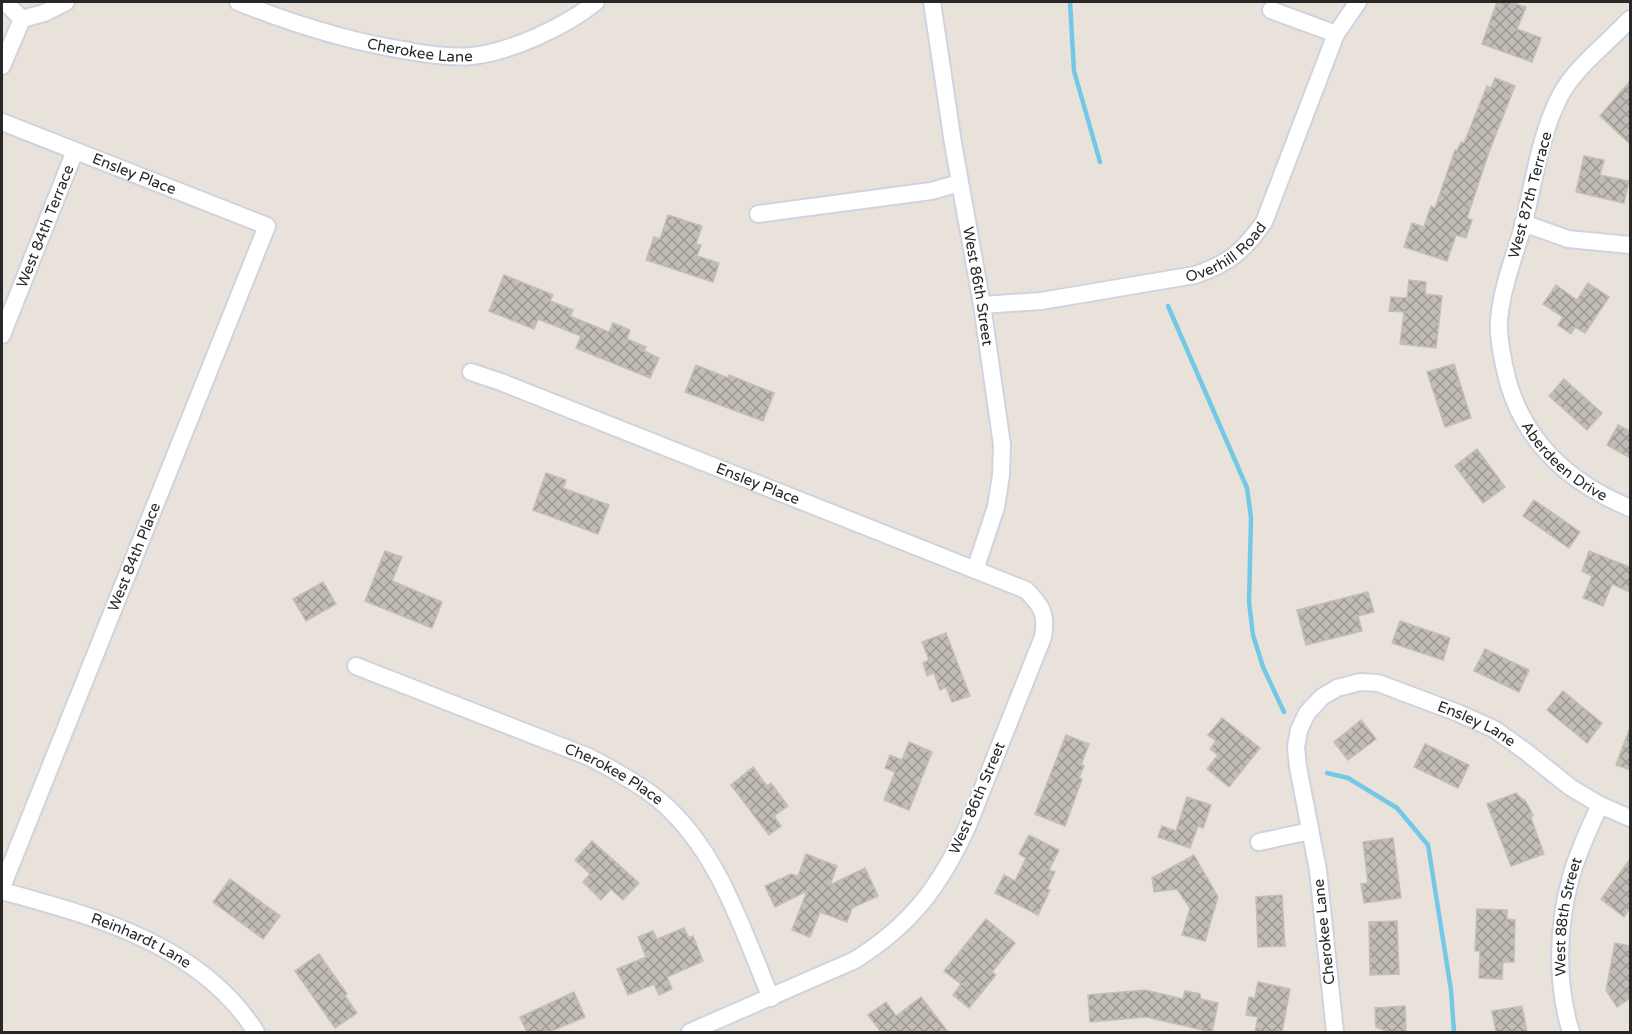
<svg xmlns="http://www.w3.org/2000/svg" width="1632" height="1034" viewBox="0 0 1632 1034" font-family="'Varela Round',sans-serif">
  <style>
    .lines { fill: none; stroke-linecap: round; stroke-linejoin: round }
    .stream { stroke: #73c9e5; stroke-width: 4.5 }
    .building { fill: url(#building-cross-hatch); stroke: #c4beb4; stroke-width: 1.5 }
    .minor-casing { stroke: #cfd3e0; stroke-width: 20 }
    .minor { stroke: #fff; stroke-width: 16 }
    .labels { text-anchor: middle; stroke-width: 4.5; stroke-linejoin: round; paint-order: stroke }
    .street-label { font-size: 15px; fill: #272727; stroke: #fff }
  </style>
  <defs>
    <pattern id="building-cross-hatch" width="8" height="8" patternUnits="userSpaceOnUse" patternTransform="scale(1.5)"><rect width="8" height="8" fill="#c1bcb6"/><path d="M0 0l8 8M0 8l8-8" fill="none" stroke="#9d9994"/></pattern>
  </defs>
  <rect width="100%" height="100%" fill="#e9e2da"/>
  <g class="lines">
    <g class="stream">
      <path d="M1070,2L1074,71L1100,162"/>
      <path d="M1168,306L1247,488L1251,518L1249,602L1253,635L1263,667L1284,712"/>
      <path d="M1327,773L1348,778L1397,808L1428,845L1451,990L1454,1032"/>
    </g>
  </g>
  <g class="building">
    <path d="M1497,2H1510L1526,7L1517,29L1541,38L1532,62L1482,44Z"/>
    <path d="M1495,78L1515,86L1489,152L1467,218L1472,220L1466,238L1456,235L1447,261L1404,247L1412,223L1424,227L1431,206L1435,208L1455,150L1457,151L1461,142L1464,143L1487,86L1491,88Z"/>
    <path d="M1630,81V144L1600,116Z"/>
    <path d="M1584,156L1604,160L1600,175L1629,181L1624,203L1576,192Z"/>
    <path d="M668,215L702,226L696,244L701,245L697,256L719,263L713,282L646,260L654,237L660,239Z"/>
    <path d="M504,275L553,295L550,301L573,310L570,316L609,332L613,323L630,330L627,339L646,347L644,351L659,358L650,378L576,348L581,336L538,319L534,329L489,311Z"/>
    <path d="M1409,280L1426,282L1425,294L1442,296L1436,348L1400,344L1404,312L1389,311L1391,297L1407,298Z"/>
    <path d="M1588,283L1609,297L1585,333L1575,327L1571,334L1558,325L1563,317L1543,304L1556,285L1577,300Z"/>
    <path d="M1454,364L1471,418L1445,427L1427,372Z"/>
    <path d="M696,365L728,378L729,375L774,393L763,421L685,392Z"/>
    <path d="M1564,379L1602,413L1587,430L1549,396Z"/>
    <path d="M1618,425L1630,431V458L1607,445Z"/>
    <path d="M1477,449L1505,487L1483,503L1455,466Z"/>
    <path d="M546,473L566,480L563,488L609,505L598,534L533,510Z"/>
    <path d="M1534,500L1580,532L1569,548L1523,516Z"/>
    <path d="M385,551L402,557L392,581L442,602L432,628L365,601Z"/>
    <path d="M1589,551L1630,567V592L1612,584L1603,606L1583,598L1592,576L1582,571Z"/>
    <path d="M323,582L336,604L306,621L293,599Z"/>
    <path d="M1368,592L1374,612L1358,616L1362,631L1306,645L1297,610Z"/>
    <path d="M1400,621L1450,638L1443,660L1392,643Z"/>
    <path d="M946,633L970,696L952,702L946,687L940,690L934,673L927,676L923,663L929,660L922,642Z"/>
    <path d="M1485,649L1529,670L1519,692L1474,671Z"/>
    <path d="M1563,691L1602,723L1587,743L1547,710Z"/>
    <path d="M1222,718L1260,748L1229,787L1207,769L1218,755L1210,749L1216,741L1208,735Z"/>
    <path d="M1361,720L1376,739L1348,760L1334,742Z"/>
    <path d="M1629,730H1630V770L1616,765Z"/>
    <path d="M1066,735L1089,744L1081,765L1084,766L1079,778L1082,779L1065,826L1035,814Z"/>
    <path d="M909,742L932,752L909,810L884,800L895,772L885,768L890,755L902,760Z"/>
    <path d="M1425,744L1469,765L1458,788L1414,767Z"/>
    <path d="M753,767L767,786L771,783L788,806L774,816L781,826L769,835L731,785Z"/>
    <path d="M1516,793L1522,799L1525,800L1533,815L1531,818L1544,854L1511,866L1487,804Z"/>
    <path d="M1187,797L1211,805L1203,828L1198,826L1190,848L1158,837L1162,826L1176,831Z"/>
    <path d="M1029,835L1059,850L1049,870L1055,872L1047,889L1050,890L1038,915L995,893L1004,875L1015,881L1026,858L1019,854Z"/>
    <path d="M1393,838L1401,898L1364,903L1361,884L1368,883L1363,842Z"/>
    <path d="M592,841L639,883L623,900L611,889L601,900L583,882L590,874L575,860Z"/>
    <path d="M806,854L837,866L830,885L865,868L878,896L852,908L847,922L820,912L810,937L792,930L807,891L775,907L765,886L791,874L798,876Z"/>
    <path d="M1194,855L1218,897L1205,941L1182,935L1190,908L1177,889L1154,892L1152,878Z"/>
    <path d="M1630,859V908L1624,917L1601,899Z"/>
    <path d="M230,879L280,916L263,939L213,902Z"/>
    <path d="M1282,895L1285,946L1258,947L1256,897Z"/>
    <path d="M1477,909L1507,910V919L1515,920L1514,962H1503L1502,979L1479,978L1480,951H1475Z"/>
    <path d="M986,919L1015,943L992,972L996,975L969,1008L953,995L961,984L944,971Z"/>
    <path d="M1397,921L1399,974L1370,975L1369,922Z"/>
    <path d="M684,928L689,938L693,936L703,961L667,977L672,989L659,995L654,984L628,995L617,969L646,957L638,937L653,931L657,939Z"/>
    <path d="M1615,943L1630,946V998L1617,1007L1606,990Z"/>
    <path d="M319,954L347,994L345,996L357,1013L335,1028L295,971Z"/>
    <path d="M1258,982L1290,989L1282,1032H1255L1258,1017L1246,1015L1249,997L1255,998Z"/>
    <path d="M1145,990L1183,999L1185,991L1200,994L1201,999L1218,1003L1212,1032L1146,1017L1090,1022L1088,995Z"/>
    <path d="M574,992L585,1017L549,1032H527L520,1017Z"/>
    <path d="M921,997L948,1032H881L868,1015L886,1002L896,1016Z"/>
    <path d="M1405,1006L1406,1032H1384V1030L1376,1027L1375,1008Z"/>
    <path d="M1522,1006L1527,1032H1496L1492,1011Z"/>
  </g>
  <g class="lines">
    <defs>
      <g id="minor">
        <path d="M2,2L7,4L22,19"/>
        <path id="s1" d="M238,2C293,24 350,42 409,51C430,55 451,58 472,56C511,52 566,26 596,2"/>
        <path id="s2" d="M932,2L953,143L982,305L1002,445L1001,475L996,507L975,570"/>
        <path d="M1271,10L1336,34"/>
        <path d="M22,19L44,13L66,2"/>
        <path id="s3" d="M1630,19C1607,44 1576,66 1560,96C1540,135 1534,181 1524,223C1515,255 1502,286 1499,320C1498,335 1501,350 1504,365C1518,437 1565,481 1630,508"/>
        <path d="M2,66L22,19"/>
        <path id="s4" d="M2,122L267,226L2,887"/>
        <path d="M758,214L931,191L960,183"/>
        <path d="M1523,223L1568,239L1630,245"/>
        <path id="s5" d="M982,305L1041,301L1195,275C1228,264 1244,251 1264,222L1336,34L1358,2"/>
        <path id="s6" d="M2,335L75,151"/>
        <path id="s7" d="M471,372L501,382L1026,590C1042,606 1047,614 1043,637L968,825C941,885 912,924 855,960L690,1032"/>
        <path id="s8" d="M356,666L589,757C614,770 638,783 659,800C718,849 742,929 771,998"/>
        <path d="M1259,842L1310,831"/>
        <path id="s9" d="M2,891C96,917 200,944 256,1032"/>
        <path id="s10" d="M1335,1032L1318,870L1298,767L1296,747L1299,730L1307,713L1322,697L1337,688L1360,682L1378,683L1458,713L1494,729L1525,751L1570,787L1600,805L1630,818"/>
        <path id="s11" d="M1571,1032C1556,984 1557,927 1571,877C1578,852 1589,828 1600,805"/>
      </g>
    </defs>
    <use href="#minor" class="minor-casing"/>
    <use href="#minor" class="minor"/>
  </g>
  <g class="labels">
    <g class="street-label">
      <text dy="5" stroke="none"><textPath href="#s1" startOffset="189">Cherokee Lane</textPath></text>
      <text dy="5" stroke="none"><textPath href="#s4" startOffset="142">Ensley Place</textPath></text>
      <text transform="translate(1530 195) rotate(-75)" y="5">West 87th Terrace</text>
      <text dy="5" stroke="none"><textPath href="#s6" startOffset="117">West 84th Terrace</textPath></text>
      <text dy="5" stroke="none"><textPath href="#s5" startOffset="254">Overhill Road</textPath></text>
      <text dy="5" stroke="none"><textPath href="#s2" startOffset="288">West 86th Street</textPath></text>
      <text dy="5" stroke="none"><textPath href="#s3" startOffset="500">Aberdeen Drive</textPath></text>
      <text dy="5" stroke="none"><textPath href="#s7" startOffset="308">Ensley Place</textPath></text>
      <text transform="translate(134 557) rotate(-68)" y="5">West 84th Place</text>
      <text dy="5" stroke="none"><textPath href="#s10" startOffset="512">Ensley Lane</textPath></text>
      <text dy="5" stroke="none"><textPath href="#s8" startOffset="280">Cherokee Place</textPath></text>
      <text transform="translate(977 798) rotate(-67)" y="5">West 86th Street</text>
      <text dy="5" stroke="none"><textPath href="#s11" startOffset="117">West 88th Street</textPath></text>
      <text transform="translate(1324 932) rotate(-96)" y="5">Cherokee Lane</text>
      <text dy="5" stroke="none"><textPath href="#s9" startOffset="148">Reinhardt Lane</textPath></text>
    </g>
  </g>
  <rect width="1632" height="1034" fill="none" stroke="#272727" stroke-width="6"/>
</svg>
